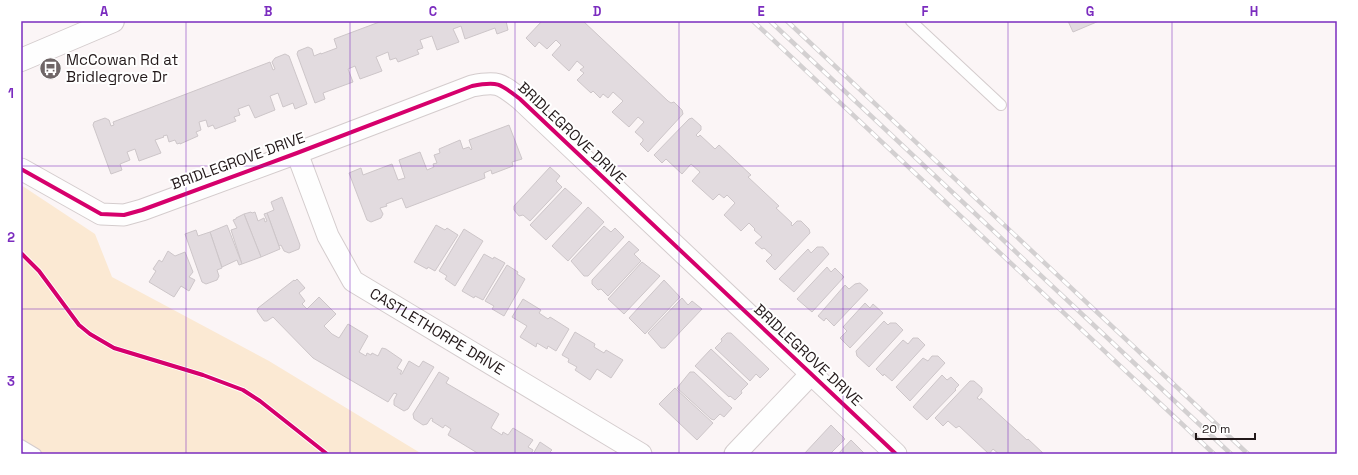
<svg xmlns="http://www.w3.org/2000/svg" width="1358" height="475" viewBox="0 0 1358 475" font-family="'Space Grotesk',sans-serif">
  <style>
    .green { fill: #fbe9d3 }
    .building { fill: #e2dbdf; stroke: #cdc6c9 }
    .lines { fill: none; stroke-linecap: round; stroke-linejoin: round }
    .lane-casing { stroke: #d4cccd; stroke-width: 12 }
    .street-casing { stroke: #d4cccd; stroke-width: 23 }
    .secondary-casing { stroke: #d4cccd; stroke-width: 24 }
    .lane { stroke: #fefefe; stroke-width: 10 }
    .street { stroke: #fefefe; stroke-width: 21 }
    .secondary { stroke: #fefefe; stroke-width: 22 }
    .rail-casing { stroke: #d3d0d1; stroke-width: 4.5 }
    .rail { stroke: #fff; stroke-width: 3; stroke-dasharray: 9; stroke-linecap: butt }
    .cycleway-casing { stroke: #fff; stroke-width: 6 }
    .cycleway { stroke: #d6006c; stroke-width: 4 }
    .grid { fill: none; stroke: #7b2cbf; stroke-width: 1; stroke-opacity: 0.55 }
    .labels { text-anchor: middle; stroke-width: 4; stroke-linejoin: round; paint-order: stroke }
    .poi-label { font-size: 15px; fill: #23191a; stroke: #fff; text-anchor: start }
    .street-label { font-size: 15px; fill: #23191a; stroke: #fff }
    .neatline { fill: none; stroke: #7b2cbf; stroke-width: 1.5 }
    .grid-label { font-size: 13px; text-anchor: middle; font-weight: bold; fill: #7b2cbf }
  </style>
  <rect width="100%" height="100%" fill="#fbf5f6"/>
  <path class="green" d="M21,185L95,234L112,277L269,361L422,454H21Z"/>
  <g class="building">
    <path d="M382,21H506L508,30L497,34L495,28L465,39L461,26L453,29L459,42L437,50L432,36L420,40L423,48L417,50L419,54L398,62L396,58L390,60L388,52L376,57L382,71L360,79L355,66L348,69L353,82L323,93L325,99L315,103L297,54L298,51L308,47L312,49L314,56L321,53V54L337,48L334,39Z"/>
    <path d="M542,21H583L668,101L671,103L674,102L682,110L683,114L648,152L640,144L643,141V139L635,132L644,122L638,117L629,127L612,112L623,101L613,92L608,98L603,94L600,98L593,91L591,93L577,80L584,73L580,70L584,67L577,61L569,71L552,55L561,45L556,40L547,49L539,42L535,47L526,38Z"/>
    <path d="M1068,21H1099L1073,32Z"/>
    <path d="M285,54L289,56L307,104L295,109L293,103L283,107L278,93L270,96L275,110L255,118L249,105L238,109L240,115L234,117L236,121L215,129L213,125L208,127L206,120L199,122L201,130L196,132L198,136L180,144V143L177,144L175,140L169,142L167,135L163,136L164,137L155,140L161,153L139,161L135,149L127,152L130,160L120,164L122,170L111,174L93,125L94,122L105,118L109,120L111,126L114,125L113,122L270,62L273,70L275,69L272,62L275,58Z"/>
    <path d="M692,118L701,126V130L696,135L698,137L700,135L715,149L719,145L751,175L748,177L779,206L776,208L792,223L791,224L792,226L797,221H801L809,229L810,233L775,270L766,261L772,255L764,248L762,249L755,243L762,237L754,230L755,229L749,223L741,231L724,215L735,203L727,195L724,198L719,194L713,200L692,181L700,172L691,164L682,174L666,159L662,163L654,155L689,119Z"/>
    <path d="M509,125L522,159L512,162L513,166L492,174L491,170L484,173L485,178L406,208L402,198L386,204L387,206L380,208L383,214L381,218L371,222L367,220L349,173L361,168L363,175L392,164L398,180L405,178L399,160L420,152L427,170L434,167L433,164L437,163L434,155L440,153L439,149L460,140L463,149L469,147L471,150L472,149L469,140Z"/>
    <path d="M550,167L560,176L556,181L562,187L530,221L523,215L519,216L514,210V206Z"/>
    <path d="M565,188L582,203L546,240L530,225Z"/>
    <path d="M282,197L300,245L299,249L289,253L284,251L281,245L279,246L267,213L274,210L271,202Z"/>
    <path d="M588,207L604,222L568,261L552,246Z"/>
    <path d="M251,212L252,213L255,212L258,221L264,218L265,222L267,221L264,214L267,213L280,249L261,257L244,214Z"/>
    <path d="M244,214L261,257L242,264L231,230L237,228L233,220L236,219V218Z"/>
    <path d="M227,225L242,264L239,265L237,260L222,267L210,232Z"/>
    <path d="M436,225L445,230L447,228L458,235L435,271L428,267L427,269L414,262Z"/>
    <path d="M604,226L611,232L615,228L624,237L588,276H584L571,261Z"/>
    <path d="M464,229L483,241L455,286L445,279L447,276L439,271Z"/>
    <path d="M196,230L198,236L210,232L222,268L217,270L219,276L217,280L206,284L202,282L185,234Z"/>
    <path d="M629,241L639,250L634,254L641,261L608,296L601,289L598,290L592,284V280Z"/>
    <path d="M817,247H823L829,254L794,292L779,279L808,249L811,253Z"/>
    <path d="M168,251L175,256L185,252L193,272L189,277L195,280L189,291L181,286L174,297L149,282L156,271L153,269L159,260L162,262Z"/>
    <path d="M484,254L493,259L494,257L505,263L483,300L475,296L474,298L462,291Z"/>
    <path d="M642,262L660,276L624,314L608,299Z"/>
    <path d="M507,265L518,272L517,274L525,279L504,316L492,309L494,306L485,301Z"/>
    <path d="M827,267L831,272L835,268L844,277L812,312L797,299Z"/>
    <path d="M297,279L305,288L299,293L305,301L302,304L307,309L319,297L336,314L324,326L332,334L339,338L348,324L368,336L359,352L366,356L367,353L371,355L372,353L378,356L382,348L386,349L402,360L397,368L402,371L400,374H402L409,361L419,367L423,361L434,367L408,409L404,411L394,405V400L397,394L394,393L388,402L313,358L273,317L267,321H264L257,311L258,308L294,280L295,281Z"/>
    <path d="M664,280L680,297L645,334L629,318Z"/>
    <path d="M860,283L868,290L834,326L826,318L824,321L818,316L845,285L849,289L855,284Z"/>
    <path d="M682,298L688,305L692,301L702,309L665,348H661L648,333Z"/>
    <path d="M523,299L541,310L539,313L548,319L550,317L569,329L556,351L548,346L547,349L537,343L536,347L520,337L527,326L512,317Z"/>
    <path d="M865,303L870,308L873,304L883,313L850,348L840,338L847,331L843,327Z"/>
    <path d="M884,321L888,325L890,323H896L903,330L869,367L857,356L856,351Z"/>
    <path d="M575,332L595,344L594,347L604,353L606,350L623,360L611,378L597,369L590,380L575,370L577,367L568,362L569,359L562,355Z"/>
    <path d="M727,333H731L769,369L760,378L756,374L750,381L715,348L722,341L721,339Z"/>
    <path d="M913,338H918L925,345L892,381L884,374L883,376L876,369L903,340L908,344Z"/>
    <path d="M711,349L748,384L741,391L742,393L735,400L730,396L729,397L695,366Z"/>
    <path d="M932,356H938L945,363L910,401L896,387L923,358L928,361Z"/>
    <path d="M439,372L449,378L446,383L499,414L491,428L502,435L503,432L508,435L513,428L533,440L528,447L533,450L531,454H479L448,435L451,429L445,425L443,428L432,421L433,419L431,418L427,424L423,425L414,419L413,414Z"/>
    <path d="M690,372H694L732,408L724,417L720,414L714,420L711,419L677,388Z"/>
    <path d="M942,375L947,380L951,377L959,385L955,389L956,390L927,420L913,407Z"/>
    <path d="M970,381H974L982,388V392L977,398L980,400L981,398L1027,440L1028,439L1044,454H999L993,449L989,454L959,426L956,428L948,421L943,426L935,418Z"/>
    <path d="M675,388L713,423L697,440L659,404Z"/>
    <path d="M831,425L845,439L830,454H804Z"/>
    <path d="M851,440L865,454H838Z"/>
    <path d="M540,442L552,450L550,452L554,454H533Z"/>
  </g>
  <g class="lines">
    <defs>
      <g id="lane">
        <path d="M911,21L1001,105"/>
        <path d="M21,445L36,454"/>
      </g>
      <g id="street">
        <path id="s1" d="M297,153L328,236L353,281L641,454"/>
        <path d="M21,169L101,214L124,215L142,210L297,153L472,86C497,81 500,83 520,99L896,454"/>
        <path d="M735,454L811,374"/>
      </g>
      <path id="secondary" d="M21,60L113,21"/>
    </defs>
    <use href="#lane" class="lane-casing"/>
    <use href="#street" class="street-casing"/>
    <use href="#secondary" class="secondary-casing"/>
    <use href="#lane" class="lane"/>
    <use href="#street" class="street"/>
    <use href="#secondary" class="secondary"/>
    <defs>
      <g id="rail">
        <path d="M753,21L1214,454"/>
        <path d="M770,21L1231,454"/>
        <path d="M787,21L1248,454"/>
      </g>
    </defs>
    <use href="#rail" class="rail-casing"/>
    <use href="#rail" class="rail"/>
    <defs>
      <g id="cycleway">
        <path d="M21,169L101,214L124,215L142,210L297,153L472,86C497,81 500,83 520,99L896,454"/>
        <path d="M21,253L39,271L79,325L90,334L114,348L203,375L243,390L260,401L327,454"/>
      </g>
    </defs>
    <use href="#cycleway" class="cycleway-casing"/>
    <use href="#cycleway" class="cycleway"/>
  </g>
  <path class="grid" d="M186,21V454M350,21V454M515,21V454M679,21V454M843,21V454M1008,21V454M1172,21V454M21,166H1337M21,309H1337"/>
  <defs>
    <symbol id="bus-disc" viewBox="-11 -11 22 22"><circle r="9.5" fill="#6f6667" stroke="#fff"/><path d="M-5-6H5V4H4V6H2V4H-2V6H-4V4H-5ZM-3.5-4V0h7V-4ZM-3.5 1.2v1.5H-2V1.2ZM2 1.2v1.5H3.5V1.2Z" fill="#fff"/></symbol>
  </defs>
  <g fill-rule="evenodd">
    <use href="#bus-disc" x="38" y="56" width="25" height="25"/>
  </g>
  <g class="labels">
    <g class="poi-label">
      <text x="66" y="65">McCowan Rd at<tspan x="66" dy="17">Bridlegrove Dr</tspan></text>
    </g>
    <g class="street-label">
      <text transform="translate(572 133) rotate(43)" y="5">BRIDLEGROVE DRIVE</text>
      <text transform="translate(238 161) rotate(-20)" y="5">BRIDLEGROVE DRIVE</text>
      <text dy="5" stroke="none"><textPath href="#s1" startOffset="238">CASTLETHORPE DRIVE</textPath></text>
      <text transform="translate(808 355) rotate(43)" y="5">BRIDLEGROVE DRIVE</text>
    </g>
  </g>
  <rect width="1358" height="475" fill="none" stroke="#ffffff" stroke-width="44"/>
  <path d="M1196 433v6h59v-6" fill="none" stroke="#23191a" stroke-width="2"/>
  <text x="1202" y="433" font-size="12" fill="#23191a" stroke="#ffffff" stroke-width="3" paint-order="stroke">20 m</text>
  <rect x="22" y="22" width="1314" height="431" class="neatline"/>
  <g class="grid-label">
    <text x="104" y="16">A</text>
    <text x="268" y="16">B</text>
    <text x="433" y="16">C</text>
    <text x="597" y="16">D</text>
    <text x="761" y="16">E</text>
    <text x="925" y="16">F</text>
    <text x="1090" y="16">G</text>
    <text x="1254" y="16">H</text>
    <text x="11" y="98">1</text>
    <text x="11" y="242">2</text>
    <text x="11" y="386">3</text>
  </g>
</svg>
